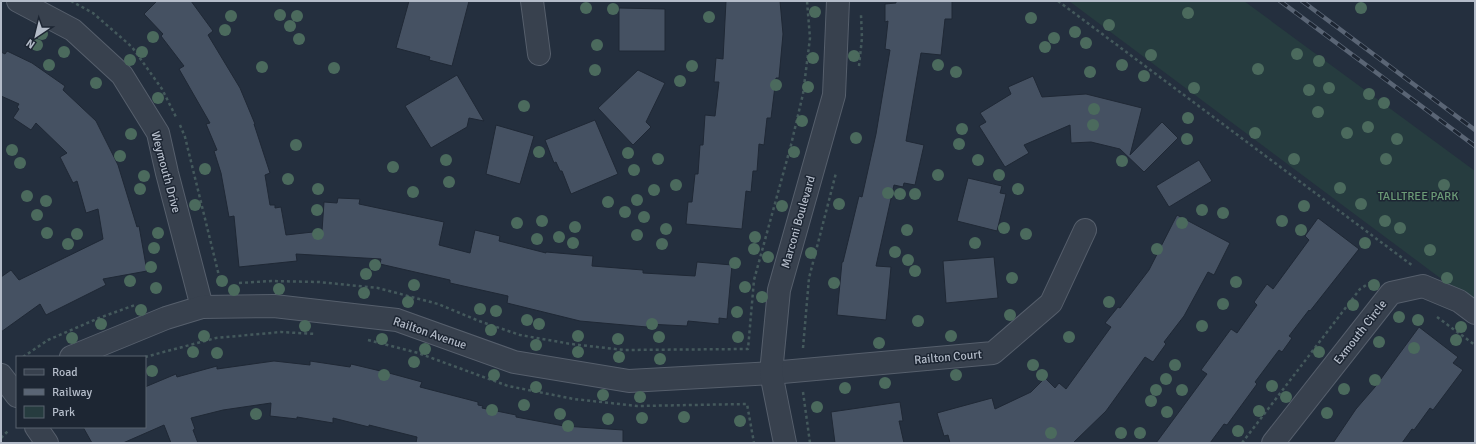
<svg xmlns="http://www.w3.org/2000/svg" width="1476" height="444" viewBox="0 0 1476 444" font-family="Signika,sans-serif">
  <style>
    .green { fill: #263c3f }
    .building { fill: #455162; stroke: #1f2835 }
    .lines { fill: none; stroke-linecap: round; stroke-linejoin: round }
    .minor-casing { stroke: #565f6c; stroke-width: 24 }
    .path { stroke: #44595c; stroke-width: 2.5; stroke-dasharray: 3 3; stroke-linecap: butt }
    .minor { stroke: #38414e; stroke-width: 22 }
    .rail-casing { stroke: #5a6575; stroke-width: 4.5 }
    .rail { stroke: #1d2633; stroke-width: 3; stroke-dasharray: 9; stroke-linecap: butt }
    .tree { fill: #4b6a5d }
    .labels { text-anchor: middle; stroke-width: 3; stroke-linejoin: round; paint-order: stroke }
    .street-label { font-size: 12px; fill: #b4bcc9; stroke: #1d2633 }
    .park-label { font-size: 12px; fill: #6b9a76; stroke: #1d2633 }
  </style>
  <rect width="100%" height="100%" fill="#242f3e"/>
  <path class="green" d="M1069,1H1244L1475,171V304Z"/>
  <g class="building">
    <path d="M157,1H191L213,31L208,35L240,88L255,124H254L270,173L265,175L270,205H275V208L281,207L286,235L322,231L324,202L337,203L338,198L360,199L359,204L444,222L439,245L470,253L475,230L500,236L499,241L546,253V252L593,256L592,266L643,270V273L695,276L697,262L732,265L727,319L719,318V324L688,321L687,326L647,324V327L580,321L507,303L508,296L450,283V280L380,264L381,259L296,254L297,261L239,267L234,216L229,217L221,173L214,151L217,150L206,124L210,123L179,69L184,66L161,36L163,34L144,14Z"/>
    <path d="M409,1H469L452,66L429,60L430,57L396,48Z"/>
    <path d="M726,1H780L783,34L779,78H776L771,118H767L764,145L759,144L757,171H753L751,192L746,191L742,229L686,224L688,202H692L695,174H698L700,145H703L705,115L715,116L719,82H714L716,58L723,59Z"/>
    <path d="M896,1H952V19H945L941,55L921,53L906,141L924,145L915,185L904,183L903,187L894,185L876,266L891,267L886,320L837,315L842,262H843L859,196L862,197L876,134L890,50L885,49L888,21L885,22V4L896,3Z"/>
    <path d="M619,8L665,9V51H619Z"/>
    <path d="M7,51L32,63L65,86L63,90L96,121L118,165L137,227L139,226L147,271L103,279L106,285L46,315L40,304L1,332V277L11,270L19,280L103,239L98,209L86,213L77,181L73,183L60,157L67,153L36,123L31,130L13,118L19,109L17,107L19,104L1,96V52L5,54Z"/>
    <path d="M638,70L665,83L646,122L651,127L633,145L598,108Z"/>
    <path d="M457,75L484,121L469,118L467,127L431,148L405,106Z"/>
    <path d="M1033,76L1042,97L1086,94L1142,108L1130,155L1162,122L1178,138L1144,172L1120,149L1091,142L1071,143L1070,125L1024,145L1029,153L1005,167L979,126L986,122L980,113L1011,94L1008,87Z"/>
    <path d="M595,120L618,174L571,194L562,171H560L556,162L554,163L545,140Z"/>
    <path d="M496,125L534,136L520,184L486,174Z"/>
    <path d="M1199,160L1212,181L1169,207L1156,186Z"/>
    <path d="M968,178L1002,186L1000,193L1006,194L997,231L957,221Z"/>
    <path d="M1177,215L1230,243L1214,275L1208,272L1184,316L1164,342L1166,344L1153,362L1145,357L1106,411L1073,443H950L948,435L944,436L937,413L992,398L995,409L1031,392L1045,378L1055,388L1059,383L1066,389L1111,327L1105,323L1118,307L1120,308L1149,270Z"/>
    <path d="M1318,218L1359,249L1310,311L1309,310L1289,336L1292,338L1282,352L1279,350L1255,382L1257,384L1227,425L1224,424L1210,443H1156L1207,374L1201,370L1231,329L1237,333L1257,305L1254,302L1267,284L1273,289L1309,240L1305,236Z"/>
    <path d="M994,257L998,298L946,303L943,261Z"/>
    <path d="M1419,327L1458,357L1453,363L1463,370L1433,410L1430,408L1414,430L1412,429L1402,443H1333L1356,409L1375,387Z"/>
    <path d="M274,361L310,365V361L350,367L351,364L389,373L422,382L420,387L478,402V405L483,406L482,408L516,415V417L564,426L623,430V443H416L417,437L369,425V427L333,418V423L297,417V419L270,416L271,403L223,410L191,418L195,429L193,430L198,443H171L164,425L123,443H92L83,427H145V387L176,374L177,377L217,366V369Z"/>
    <path d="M900,402L903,421H899L904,443H835L831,412Z"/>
  </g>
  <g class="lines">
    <defs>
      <g id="minor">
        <path d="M18,1L73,30L122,75L158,133L167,173L202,307"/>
        <path d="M532,1L539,54"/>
        <path d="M71,357L166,318L202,307L274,306L397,320L514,362L629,381L771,373L993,353L1051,303L1085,230"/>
        <path d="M1,375L17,396"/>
        <path d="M36,427L47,443"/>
        <path d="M785,443L771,373L779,290L834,95L838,1"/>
        <path d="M1273,443L1391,293L1423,286L1459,301L1475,313"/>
      </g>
    </defs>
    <use href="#minor" class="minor-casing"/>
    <g class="path">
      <path d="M71,1L93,13L132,47L162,89L177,119"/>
      <path d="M1058,1L1413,266"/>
      <path d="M859,66L862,38L861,15"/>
      <path d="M180,125L185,137L221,284H224"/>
      <path d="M239,283L271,281L319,282L378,288L438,304L479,321L520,335L571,344L624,350L748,349L754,280L791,145L803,94L810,38L807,1"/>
      <path d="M1437,317L1475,345"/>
      <path d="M368,340L418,353L508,386L574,399L637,406L747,404L754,443"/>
      <path d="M803,348L809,278L836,173"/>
      <path d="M23,357L48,340L99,318L135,305"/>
      <path d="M145,357L216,338L281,332L316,334"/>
      <path d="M803,392L810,443"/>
      <path d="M1,438L8,431"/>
      <path d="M1242,443L1360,289L1371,282"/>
    </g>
    <use href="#minor" class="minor"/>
    <defs>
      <g id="rail">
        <path d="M1280,1L1475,146"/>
        <path d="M1302,1L1475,130"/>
      </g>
    </defs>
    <use href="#rail" class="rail-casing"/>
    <use href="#rail" class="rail"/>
  </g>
  <g class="tree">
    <circle cx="586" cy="8" r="6"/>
    <circle cx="1361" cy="8" r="6"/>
    <circle cx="613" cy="9" r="6"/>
    <circle cx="815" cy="12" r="6"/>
    <circle cx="1188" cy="13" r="6"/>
    <circle cx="280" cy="15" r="6"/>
    <circle cx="231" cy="16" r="6"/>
    <circle cx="297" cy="16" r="6"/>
    <circle cx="709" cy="17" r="6"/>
    <circle cx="1031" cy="18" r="6"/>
    <circle cx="1109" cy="25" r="6"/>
    <circle cx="290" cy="26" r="6"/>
    <circle cx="225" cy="30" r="6"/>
    <circle cx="1075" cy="32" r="6"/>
    <circle cx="42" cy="34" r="6"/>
    <circle cx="153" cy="37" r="6"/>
    <circle cx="1054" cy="38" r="6"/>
    <circle cx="299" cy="39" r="6"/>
    <circle cx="1086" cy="43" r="6"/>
    <circle cx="37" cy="45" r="6"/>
    <circle cx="597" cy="45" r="6"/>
    <circle cx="1045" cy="47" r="6"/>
    <circle cx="64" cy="52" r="6"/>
    <circle cx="142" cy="52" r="6"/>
    <circle cx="1297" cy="54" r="6"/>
    <circle cx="1151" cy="55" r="6"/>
    <circle cx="854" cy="56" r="6"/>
    <circle cx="813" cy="58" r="6"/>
    <circle cx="130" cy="60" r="6"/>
    <circle cx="1319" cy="61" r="6"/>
    <circle cx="49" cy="65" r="6"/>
    <circle cx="938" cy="65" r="6"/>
    <circle cx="1122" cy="65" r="6"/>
    <circle cx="692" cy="66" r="6"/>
    <circle cx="262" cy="67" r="6"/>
    <circle cx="334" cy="68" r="6"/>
    <circle cx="1258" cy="69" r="6"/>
    <circle cx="595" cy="70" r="6"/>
    <circle cx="956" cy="72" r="6"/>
    <circle cx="1090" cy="72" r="6"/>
    <circle cx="1144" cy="76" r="6"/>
    <circle cx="680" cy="81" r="6"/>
    <circle cx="96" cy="83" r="6"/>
    <circle cx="776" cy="85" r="6"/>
    <circle cx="808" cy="87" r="6"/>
    <circle cx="1194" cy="88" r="6"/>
    <circle cx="1329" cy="88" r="6"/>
    <circle cx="1309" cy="90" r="6"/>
    <circle cx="1369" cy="94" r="6"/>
    <circle cx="158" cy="98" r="6"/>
    <circle cx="1384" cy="103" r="6"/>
    <circle cx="524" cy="106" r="6"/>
    <circle cx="1094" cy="109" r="6"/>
    <circle cx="1318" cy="112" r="6"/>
    <circle cx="1188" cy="118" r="6"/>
    <circle cx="802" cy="121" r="6"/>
    <circle cx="1093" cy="125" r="6"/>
    <circle cx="1368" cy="127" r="6"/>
    <circle cx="962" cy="129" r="6"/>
    <circle cx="1255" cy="133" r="6"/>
    <circle cx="1347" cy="133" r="6"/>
    <circle cx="131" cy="134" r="6"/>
    <circle cx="856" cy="138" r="6"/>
    <circle cx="1187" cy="139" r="6"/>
    <circle cx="1397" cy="139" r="6"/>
    <circle cx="959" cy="144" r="6"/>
    <circle cx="296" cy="145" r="6"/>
    <circle cx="12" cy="150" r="6"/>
    <circle cx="539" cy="152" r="6"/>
    <circle cx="794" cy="152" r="6"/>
    <circle cx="628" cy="153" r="6"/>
    <circle cx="120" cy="156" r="6"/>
    <circle cx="658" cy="159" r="6"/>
    <circle cx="1294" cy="159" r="6"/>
    <circle cx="1386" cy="159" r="6"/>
    <circle cx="446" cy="160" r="6"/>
    <circle cx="978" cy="160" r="6"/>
    <circle cx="1122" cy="161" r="6"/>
    <circle cx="20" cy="163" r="6"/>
    <circle cx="393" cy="167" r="6"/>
    <circle cx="205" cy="169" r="6"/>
    <circle cx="634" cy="170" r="6"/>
    <circle cx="938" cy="175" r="6"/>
    <circle cx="999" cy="175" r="6"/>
    <circle cx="144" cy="176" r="6"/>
    <circle cx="288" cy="179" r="6"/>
    <circle cx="449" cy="182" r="6"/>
    <circle cx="676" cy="185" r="6"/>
    <circle cx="1444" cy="185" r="6"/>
    <circle cx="1340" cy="188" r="6"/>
    <circle cx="140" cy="189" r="6"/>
    <circle cx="318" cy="189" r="6"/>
    <circle cx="1018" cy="189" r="6"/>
    <circle cx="654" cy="190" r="6"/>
    <circle cx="413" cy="192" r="6"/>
    <circle cx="888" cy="193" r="6"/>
    <circle cx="900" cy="194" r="6"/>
    <circle cx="915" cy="194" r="6"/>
    <circle cx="27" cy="196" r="6"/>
    <circle cx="637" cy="200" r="6"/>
    <circle cx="46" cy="201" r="6"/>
    <circle cx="608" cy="202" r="6"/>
    <circle cx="839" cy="204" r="6"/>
    <circle cx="1361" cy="204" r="6"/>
    <circle cx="195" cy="205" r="6"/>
    <circle cx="782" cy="206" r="6"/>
    <circle cx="1304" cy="206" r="6"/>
    <circle cx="317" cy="210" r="6"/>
    <circle cx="1202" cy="210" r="6"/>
    <circle cx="625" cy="212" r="6"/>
    <circle cx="1223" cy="213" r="6"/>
    <circle cx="37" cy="215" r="6"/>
    <circle cx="644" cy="217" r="6"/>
    <circle cx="542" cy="221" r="6"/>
    <circle cx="1282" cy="221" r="6"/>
    <circle cx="1385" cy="221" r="6"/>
    <circle cx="517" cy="223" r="6"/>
    <circle cx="1182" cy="223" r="6"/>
    <circle cx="575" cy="227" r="6"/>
    <circle cx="1004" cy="228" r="6"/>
    <circle cx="1400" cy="228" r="6"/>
    <circle cx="666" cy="229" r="6"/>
    <circle cx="907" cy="230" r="6"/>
    <circle cx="1301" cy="230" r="6"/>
    <circle cx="47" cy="233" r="6"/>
    <circle cx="158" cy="233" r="6"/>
    <circle cx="77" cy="234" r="6"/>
    <circle cx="318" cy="234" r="6"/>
    <circle cx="1026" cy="234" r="6"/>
    <circle cx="637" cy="235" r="6"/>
    <circle cx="559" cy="237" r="6"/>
    <circle cx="755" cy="237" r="6"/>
    <circle cx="537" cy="239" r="6"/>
    <circle cx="573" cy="243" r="6"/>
    <circle cx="975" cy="243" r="6"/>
    <circle cx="1365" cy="243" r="6"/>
    <circle cx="68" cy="244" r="6"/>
    <circle cx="662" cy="244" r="6"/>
    <circle cx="154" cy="248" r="6"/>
    <circle cx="754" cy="249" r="6"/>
    <circle cx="1157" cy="249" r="6"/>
    <circle cx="1430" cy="250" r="6"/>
    <circle cx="895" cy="252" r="6"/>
    <circle cx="811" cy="253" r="6"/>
    <circle cx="768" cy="257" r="6"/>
    <circle cx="908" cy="260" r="6"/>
    <circle cx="735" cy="263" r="6"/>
    <circle cx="375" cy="265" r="6"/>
    <circle cx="151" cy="267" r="6"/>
    <circle cx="915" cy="271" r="6"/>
    <circle cx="366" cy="274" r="6"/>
    <circle cx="1012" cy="278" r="6"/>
    <circle cx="1447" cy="278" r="6"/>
    <circle cx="130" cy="281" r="6"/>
    <circle cx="222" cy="281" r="6"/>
    <circle cx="1236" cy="282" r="6"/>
    <circle cx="834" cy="283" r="6"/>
    <circle cx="414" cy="285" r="6"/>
    <circle cx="1374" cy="285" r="6"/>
    <circle cx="745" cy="287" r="6"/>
    <circle cx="156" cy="288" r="6"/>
    <circle cx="279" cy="289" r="6"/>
    <circle cx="234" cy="290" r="6"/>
    <circle cx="364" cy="293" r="6"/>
    <circle cx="762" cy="297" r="6"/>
    <circle cx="408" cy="302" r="6"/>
    <circle cx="1109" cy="302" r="6"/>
    <circle cx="1223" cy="304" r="6"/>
    <circle cx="1353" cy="305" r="6"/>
    <circle cx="480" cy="309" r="6"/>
    <circle cx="141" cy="310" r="6"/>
    <circle cx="496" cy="311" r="6"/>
    <circle cx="737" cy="312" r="6"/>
    <circle cx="1010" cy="315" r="6"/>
    <circle cx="1399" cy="317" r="6"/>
    <circle cx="527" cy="320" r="6"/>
    <circle cx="1418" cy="320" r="6"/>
    <circle cx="918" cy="321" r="6"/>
    <circle cx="101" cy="324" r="6"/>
    <circle cx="539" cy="324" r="6"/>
    <circle cx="652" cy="324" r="6"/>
    <circle cx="305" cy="326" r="6"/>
    <circle cx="1202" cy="326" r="6"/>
    <circle cx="1461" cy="327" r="6"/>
    <circle cx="491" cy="330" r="6"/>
    <circle cx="204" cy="336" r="6"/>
    <circle cx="578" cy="336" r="6"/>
    <circle cx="951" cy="336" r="6"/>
    <circle cx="659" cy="337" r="6"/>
    <circle cx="738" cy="337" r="6"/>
    <circle cx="1069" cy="337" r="6"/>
    <circle cx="72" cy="338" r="6"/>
    <circle cx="382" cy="339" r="6"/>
    <circle cx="618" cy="339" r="6"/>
    <circle cx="1456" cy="340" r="6"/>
    <circle cx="1379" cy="342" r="6"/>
    <circle cx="879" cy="343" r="6"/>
    <circle cx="536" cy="345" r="6"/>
    <circle cx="1414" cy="348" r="6"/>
    <circle cx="425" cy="349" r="6"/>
    <circle cx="193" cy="352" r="6"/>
    <circle cx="578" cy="352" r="6"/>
    <circle cx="1319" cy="352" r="6"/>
    <circle cx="217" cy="353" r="6"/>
    <circle cx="619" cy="357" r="6"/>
    <circle cx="660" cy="359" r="6"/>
    <circle cx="414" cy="362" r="6"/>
    <circle cx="1033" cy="365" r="6"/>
    <circle cx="1175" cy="365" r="6"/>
    <circle cx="152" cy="371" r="6"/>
    <circle cx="384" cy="375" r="6"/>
    <circle cx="494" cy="375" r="6"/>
    <circle cx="956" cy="375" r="6"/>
    <circle cx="1042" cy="375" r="6"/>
    <circle cx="1166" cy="379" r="6"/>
    <circle cx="1375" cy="380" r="6"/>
    <circle cx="885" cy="383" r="6"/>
    <circle cx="1272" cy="386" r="6"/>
    <circle cx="536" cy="387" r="6"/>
    <circle cx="845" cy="388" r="6"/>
    <circle cx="1344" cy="389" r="6"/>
    <circle cx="1156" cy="390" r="6"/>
    <circle cx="1182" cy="390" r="6"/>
    <circle cx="603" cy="395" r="6"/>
    <circle cx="640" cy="397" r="6"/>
    <circle cx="1286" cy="397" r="6"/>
    <circle cx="1151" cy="401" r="6"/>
    <circle cx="524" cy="405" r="6"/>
    <circle cx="817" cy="407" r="6"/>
    <circle cx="492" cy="410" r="6"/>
    <circle cx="1259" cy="411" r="6"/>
    <circle cx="1167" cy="412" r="6"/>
    <circle cx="1327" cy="413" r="6"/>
    <circle cx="256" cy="414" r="6"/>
    <circle cx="560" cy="414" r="6"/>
    <circle cx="684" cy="417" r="6"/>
    <circle cx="642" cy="418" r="6"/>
    <circle cx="608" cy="419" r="6"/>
    <circle cx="740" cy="421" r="6"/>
    <circle cx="568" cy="426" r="6"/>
    <circle cx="1238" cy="431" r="6"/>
    <circle cx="1051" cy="433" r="6"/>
    <circle cx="1121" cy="433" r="6"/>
    <circle cx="1140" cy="433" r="6"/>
  </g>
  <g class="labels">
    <g class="street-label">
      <text transform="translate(166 172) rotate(75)" y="4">Weymouth Drive</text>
      <text transform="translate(798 222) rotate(-74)" y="4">Marconi Boulevard</text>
      <text transform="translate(1360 332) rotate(-52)" y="4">Exmouth Circle</text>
      <text transform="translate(430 333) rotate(19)" y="4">Railton Avenue</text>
      <text transform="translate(948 357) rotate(-5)" y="4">Railton Court</text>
    </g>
    <g class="park-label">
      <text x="1418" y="200">TALLTREE PARK</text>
    </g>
  </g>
  <rect width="1476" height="444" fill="none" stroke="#b4bcc9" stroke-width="4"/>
  <rect x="16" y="356" width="130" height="72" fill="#1d2633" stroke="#59626f"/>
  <rect x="24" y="369" width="20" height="6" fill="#38414e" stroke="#59626f"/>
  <text x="52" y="376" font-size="12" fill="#b4bcc9">Road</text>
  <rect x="24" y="389" width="20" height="6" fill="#5a6575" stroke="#59626f"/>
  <text x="52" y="396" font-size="12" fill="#b4bcc9">Railway</text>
  <rect x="24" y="406" width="20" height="12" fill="#263c3f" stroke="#59626f"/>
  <text x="52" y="416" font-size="12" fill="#b4bcc9">Park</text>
  <g transform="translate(36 36) rotate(215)" stroke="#1d2633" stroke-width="3" paint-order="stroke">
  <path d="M0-3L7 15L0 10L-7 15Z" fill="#b4bcc9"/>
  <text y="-6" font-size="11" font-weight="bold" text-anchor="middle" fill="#b4bcc9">N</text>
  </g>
</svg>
